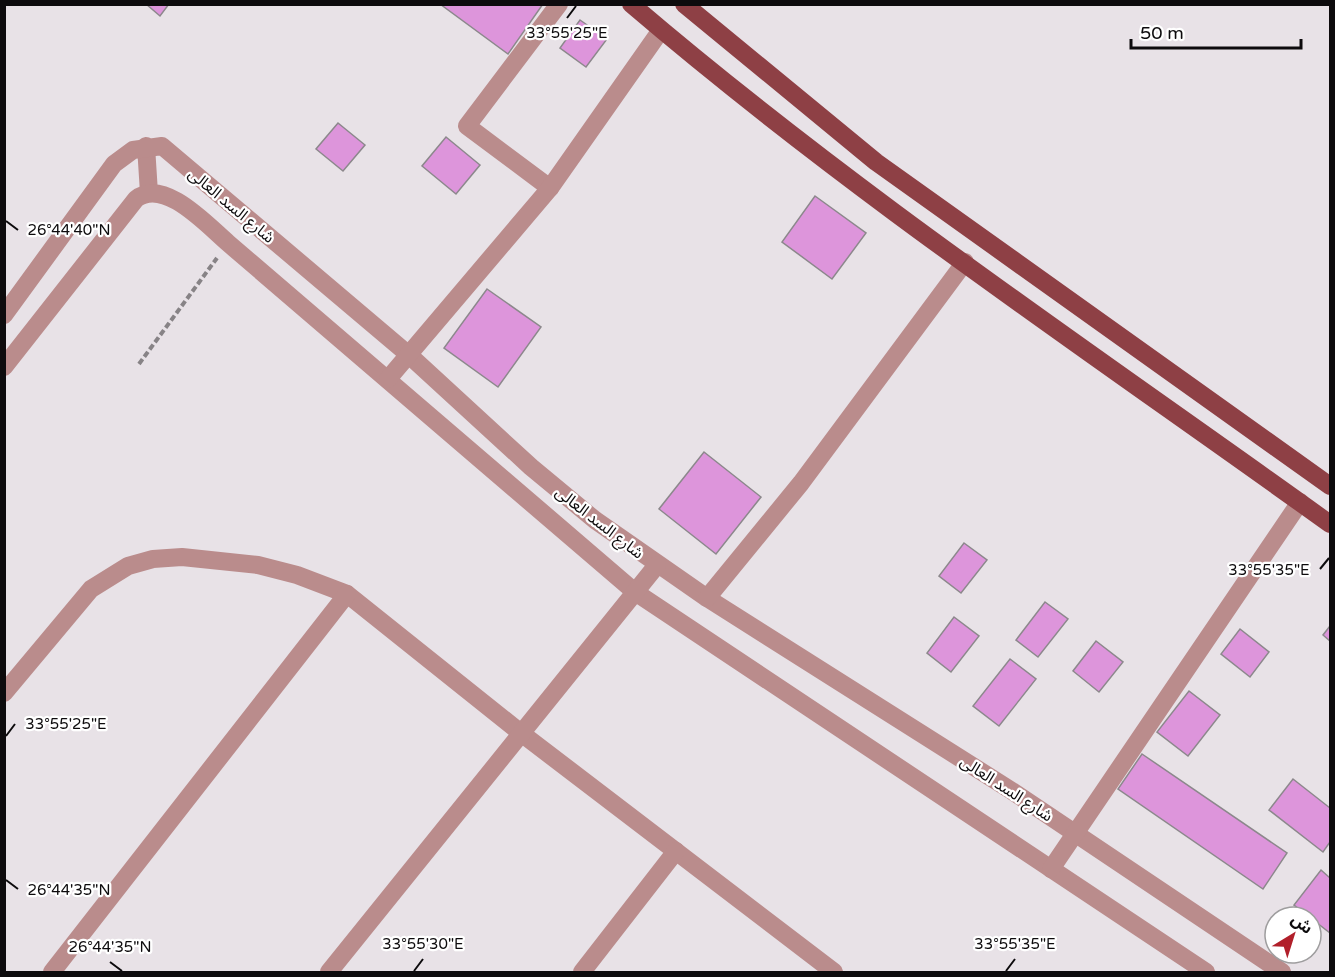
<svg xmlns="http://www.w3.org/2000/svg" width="1335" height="977" viewBox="0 0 1335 977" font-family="'Varela Round','Noto Sans Arabic',sans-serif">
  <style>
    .building { fill: #dd95db; stroke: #8c888c; stroke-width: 1.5 }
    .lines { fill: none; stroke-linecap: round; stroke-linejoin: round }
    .path { stroke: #878386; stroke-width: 4; stroke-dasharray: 6 3; stroke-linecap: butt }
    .minor { stroke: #ba8c8c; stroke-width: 18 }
    .major { stroke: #8e4045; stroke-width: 18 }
    .ticks { fill: none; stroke: #0d0b0d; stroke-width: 2 }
    .labels { text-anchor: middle; stroke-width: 4.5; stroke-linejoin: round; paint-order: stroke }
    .street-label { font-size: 16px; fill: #0d0b0d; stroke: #fff }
    .ticks-label { font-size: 15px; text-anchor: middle; fill: #0d0b0d; stroke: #fff; stroke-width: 4.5; stroke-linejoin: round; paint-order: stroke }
  </style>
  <rect width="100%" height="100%" fill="#e8e2e7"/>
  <g class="building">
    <path d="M146,4H169L160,16Z"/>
    <path d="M440,4H543L508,54Z"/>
    <path d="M580,20L607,39L586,67L560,48Z"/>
    <path d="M338,123L365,145L343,171L316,149Z"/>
    <path d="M446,137L480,165L456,194L422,166Z"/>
    <path d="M815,196L866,233L832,279L782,242Z"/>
    <path d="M487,289L541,327L498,387L444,348Z"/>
    <path d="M704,452L761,497L716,554L659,509Z"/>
    <path d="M964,543L987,560L961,593L939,576Z"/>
    <path d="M1045,602L1068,619L1038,657L1016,640Z"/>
    <path d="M954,617L979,636L951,672L927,653Z"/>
    <path d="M1330,626V641L1323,635Z"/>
    <path d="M1240,629L1269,652L1250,677L1221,654Z"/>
    <path d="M1096,641L1123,662L1099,692L1073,671Z"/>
    <path d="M1010,659L1036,679L999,726L973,706Z"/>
    <path d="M1189,691L1220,715L1188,756L1157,732Z"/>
    <path d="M1142,754L1287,853L1263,889L1118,789Z"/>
    <path d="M1293,779L1330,808V842L1323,852L1269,810Z"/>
    <path d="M1321,870L1330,878V933L1294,905Z"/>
  </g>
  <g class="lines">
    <path class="path" d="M139,364L217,258"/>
    <g class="minor">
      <path d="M146,146L149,193"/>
      <path d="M550,188L467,126L559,4"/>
      <path d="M4,315L114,164L133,150L162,146L409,355L531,467L595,520L707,598L1012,791L1282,972"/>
      <path d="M4,367L136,199C164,177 207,225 228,243L635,592L1206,972"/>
      <path d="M388,379L550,188L661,30"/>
      <path d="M707,598L801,483L965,262"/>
      <path d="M4,693L91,589L128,566L153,559L182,557L258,565L297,575L347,594L521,733L834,972"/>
      <path d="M1051,869L1300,502"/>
      <path d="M52,972L347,594"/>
      <path d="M329,972L657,565"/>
      <path d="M582,972L676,851"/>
    </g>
    <g class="major">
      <path d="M631,4C852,193 1095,355 1330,524"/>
      <path d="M684,4L876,162L1330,486"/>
    </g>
  </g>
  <path class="ticks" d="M567,18L576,6M6,221L18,230M1320,569L1329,558M6,736L15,724M6,880L18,889M110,962L122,971M414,971L423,959M1006,971L1015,959"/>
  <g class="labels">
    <g class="street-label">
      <text transform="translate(232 205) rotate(40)" y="6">شارع السد العالى</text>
      <text transform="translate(600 522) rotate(38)" y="6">شارع السد العالى</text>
      <text transform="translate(1007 788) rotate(33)" y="6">شارع السد العالى</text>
    </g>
  </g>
  <g class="ticks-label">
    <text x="567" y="38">33°55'25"E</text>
    <text x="69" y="235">26°44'40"N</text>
    <text x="1269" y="575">33°55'35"E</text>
    <text x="66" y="729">33°55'25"E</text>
    <text x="69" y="895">26°44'35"N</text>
    <text x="423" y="949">33°55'30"E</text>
    <text x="1015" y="949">33°55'35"E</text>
    <text x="110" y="952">26°44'35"N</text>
  </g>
  <rect width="1335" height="977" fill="none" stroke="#0d0b0d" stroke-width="12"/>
  <g transform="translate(1293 935) rotate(38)"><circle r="28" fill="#ffffff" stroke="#9e9d9e" stroke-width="1.5"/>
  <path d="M0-4.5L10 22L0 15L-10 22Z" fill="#b11f2a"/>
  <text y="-9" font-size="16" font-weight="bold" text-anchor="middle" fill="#0d0b0d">ش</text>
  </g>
  <path d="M1131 39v9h170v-9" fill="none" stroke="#0d0b0d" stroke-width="3"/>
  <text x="1140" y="39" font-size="18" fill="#0d0b0d" stroke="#ffffff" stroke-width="4.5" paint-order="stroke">50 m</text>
</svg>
